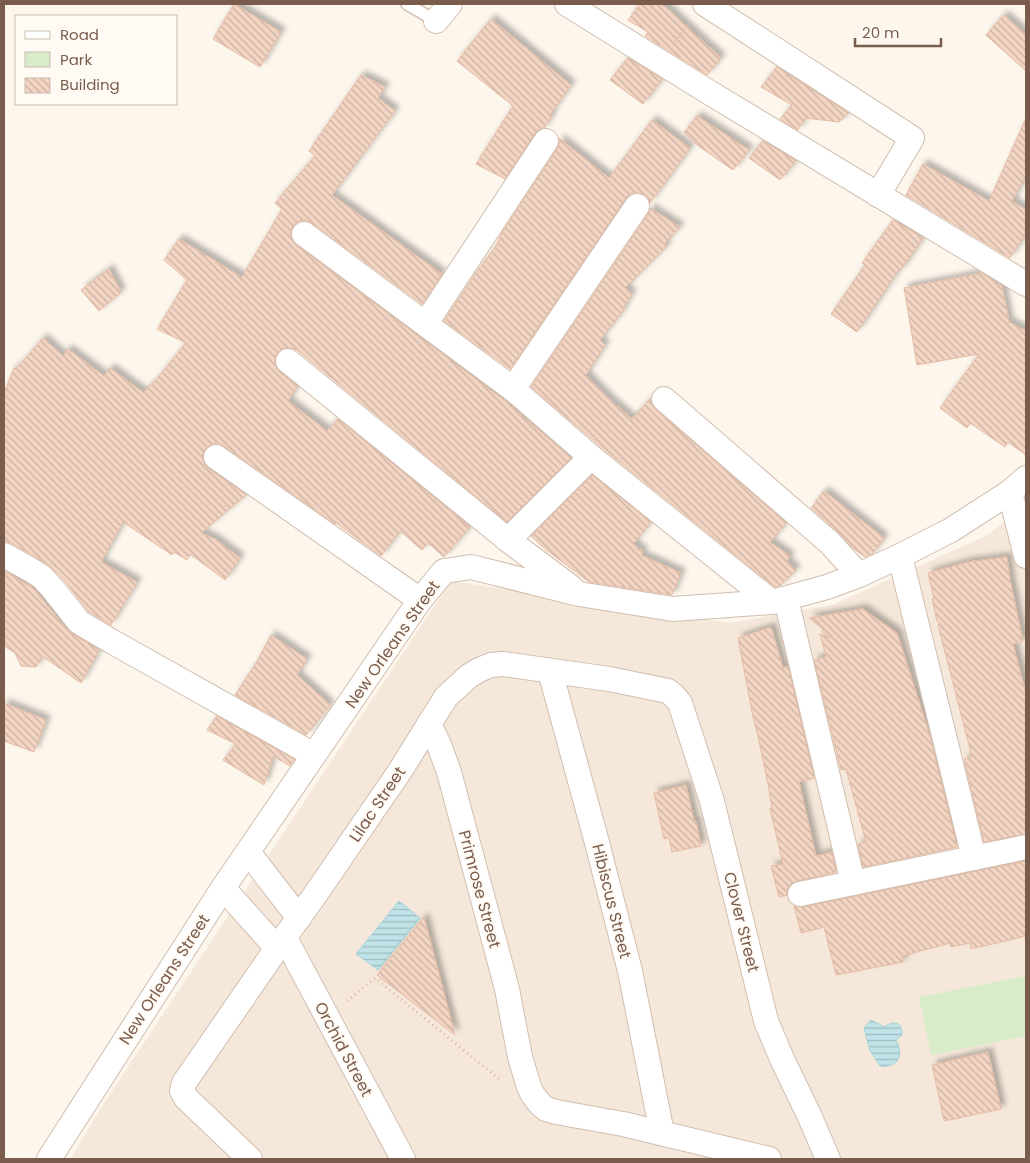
<svg xmlns="http://www.w3.org/2000/svg" width="1030" height="1163" viewBox="0 0 1030 1163" font-family="Poppins,sans-serif">
  <style>
    .residential { fill: #f5e8da }
    .green { fill: #d8ecc9 }
    .water { fill: url(#water-rules); stroke: #a5d3da }
    .building { fill: url(#building-back-hatch); stroke: #e6bba3; filter: url(#shadow) }
    .lines { fill: none; stroke-linecap: round; stroke-linejoin: round }
    .service-casing { stroke: #d1beb0; stroke-width: 14 }
    .minor-casing { stroke: #d1beb0; stroke-width: 26 }
    .path { stroke: #d9b8a5; stroke-width: 3; stroke-dasharray: 1 4; stroke-linecap: butt }
    .service { stroke: #fff; stroke-width: 11 }
    .minor { stroke: #fff; stroke-width: 24 }
    .labels { text-anchor: middle; stroke-width: 4; stroke-linejoin: round; paint-order: stroke }
    .street-label { font-size: 16px; fill: #7a5c4d; stroke: #fffaf3 }
  </style>
  <defs>
    <pattern id="water-rules" width="6" height="5" patternUnits="userSpaceOnUse" patternTransform="scale(1.25)"><rect width="6" height="5" fill="#bfe3e8"/><path d="M0 2.5h6" fill="none" stroke="#a0bbbe"/></pattern>
    <pattern id="building-back-hatch" width="6" height="6" patternUnits="userSpaceOnUse" patternTransform="scale(1.25)"><rect width="6" height="6" fill="#f3d5c3"/><path d="M-1 5l2 2M0 0l6 6M5-1l2 2" fill="none" stroke="#cab0a1"/></pattern>
    <filter id="shadow"><feDropShadow dx="4.5" dy="-4.5" stdDeviation="2.5" flood-color="#0004"/></filter>
  </defs>
  <rect width="100%" height="100%" fill="#fdf6ec"/>
  <path class="residential" d="M1026,504V1159H70L102,1106L451,581L730,623L832,605L988,535Z"/>
  <path class="green" d="M1026,976V1036L931,1055L919,997Z"/>
  <g class="water">
    <path d="M399,901L420,918L378,970L356,954Z"/>
    <path d="M871,1020L885,1027C894,1019 903,1023 902,1035L896,1040C897,1043 899,1045 899,1048C903,1061 891,1068 880,1066L870,1051L864,1028Z"/>
  </g>
  <g class="building">
    <path d="M234,4L281,32L260,67L213,39Z"/>
    <path d="M640,4H661L673,13V14L721,58L707,75L645,36L648,32L628,20Z"/>
    <path d="M1004,15L1026,35V71L986,35Z"/>
    <path d="M491,19L571,85L550,115L552,116L545,126L546,127L539,129L535,133L505,179L476,164L513,106L457,61Z"/>
    <path d="M628,58L662,79L643,104L610,80Z"/>
    <path d="M777,67L848,113L839,122L805,118L798,130L780,119L792,105L761,87Z"/>
    <path d="M361,75L385,87L378,98L395,111L332,195L442,274L422,304L312,223L305,220L299,221L293,225L290,233L292,240L296,245L504,400L571,458L507,522L297,350L291,348H284L277,353L275,358V365L279,372L297,386L288,401L327,431L338,419L470,527L444,557L428,543L422,550L400,531L381,556L336,523L335,524L224,446L218,443L211,444L205,450L202,456L204,463L208,468L246,495L201,533L215,539L240,558L225,580L190,554L187,560L174,552L172,555L123,522L101,562L137,582L111,625L88,611L64,580L49,565L11,543L4,541V393L14,368H17L43,338L63,356L68,349L104,376L110,368L144,393L150,385L151,386L186,343L157,329L187,280L164,260L179,239L242,277L282,209L275,203L315,156L309,151Z"/>
    <path d="M697,116L749,150L733,170L697,145L684,132Z"/>
    <path d="M1026,118V175L1012,201L1026,210V233L1010,258L906,195L923,164L989,201Z"/>
    <path d="M652,120L690,148L650,203L649,200L645,195L638,192L631,193L626,198L510,369L444,321L478,270L496,246L501,234L557,149L560,142L559,138L609,178Z"/>
    <path d="M763,141L796,161L780,180L749,158Z"/>
    <path d="M650,208L680,227L664,244L667,246L625,288L632,294L623,308H625L600,340L605,345L586,375L609,399L632,419L650,399L651,404L655,409L786,523L770,542L790,556L787,561L796,570L781,585L775,587L600,446L531,387L648,214Z"/>
    <path d="M893,220L923,238L901,270L900,268L857,332L831,314L865,265L862,263Z"/>
    <path d="M109,269L121,292L99,311L81,290Z"/>
    <path d="M982,273L1002,286L1009,322L1026,331V455L1008,442L1005,447L970,423L967,428L940,408L979,354L917,365L904,288Z"/>
    <path d="M592,475L651,522L633,544L643,551L641,555L681,573L672,595L589,582L545,549L531,536Z"/>
    <path d="M824,491L884,538L872,554L865,557L854,549L839,533L811,508Z"/>
    <path d="M1007,557L1010,580L1023,641L1013,644L1026,694V834L984,842L964,759L972,757L938,625L940,623L937,621L932,599H934L928,573L968,562Z"/>
    <path d="M4,571L33,588L68,631L99,650L81,683L42,656L36,667L21,666L15,653L4,646Z"/>
    <path d="M863,609L897,633L930,736L957,847L863,867L858,844L866,842L846,769L841,770L814,660L826,657L820,634L830,638L822,631L823,629L809,618Z"/>
    <path d="M771,627L783,668L788,666L814,778L799,782L816,856L832,852L836,872L797,881L791,884L787,889V895L779,897L771,866L783,864L770,809L772,808L768,784L758,736L753,717L738,638Z"/>
    <path d="M271,635L307,659L297,675L330,705L306,735L235,695L256,663Z"/>
    <path d="M4,703L46,720L34,752L4,741Z"/>
    <path d="M217,716L294,759L293,761L290,766L273,756L264,785L223,760L236,744L207,730Z"/>
    <path d="M686,785L694,821H696L701,846L672,852L669,838L664,839L654,793Z"/>
    <path d="M1026,861V936L971,949L970,943L951,947L950,943L902,956L903,962L836,975L824,927L801,933L794,906L803,907Z"/>
    <path d="M424,917L455,1035L377,975Z"/>
    <path d="M988,1052L1001,1109L944,1121L932,1065Z"/>
  </g>
  <g class="lines">
    <defs>
      <path id="service" d="M407,4L436,21"/>
      <g id="minor">
        <path d="M567,4L707,91L1026,284"/>
        <path d="M705,4L912,138L878,195"/>
        <path d="M436,21L450,4"/>
        <path d="M304,234L513,389L591,457L772,602"/>
        <path d="M426,323L546,141"/>
        <path d="M288,361L508,540L572,588"/>
        <path d="M513,389L637,206"/>
        <path d="M664,399L830,543L859,575"/>
        <path d="M216,457L420,600"/>
        <path d="M1010,492L1026,556"/>
        <path d="M508,540L591,457"/>
        <path d="M4,555L31,570L42,577L53,589L79,622L111,641L314,755"/>
        <path d="M900,556L974,858"/>
        <path d="M786,599L853,883"/>
        <path d="M550,671L596,839L630,971L662,1133"/>
        <path d="M429,724L439,745L449,772L507,989L520,1057L529,1087L533,1095L540,1104L546,1109L556,1112L623,1124L769,1159"/>
        <path d="M248,852L299,918"/>
        <path d="M223,888L277,948"/>
        <path d="M800,894L1026,847"/>
        <path d="M285,938L403,1159"/>
        <path d="M49,1159L223,888L420,600L444,571L471,567L579,594L673,609L772,602L827,587L859,575L900,556L951,530L1010,492L1026,478"/>
        <path d="M250,1159L186,1098L182,1091L184,1083L277,948L315,895L400,771L446,697L469,676L479,670L491,665L503,664L609,679L668,691L674,696L680,703L712,801L766,1021L782,1059L810,1117L828,1159"/>
      </g>
    </defs>
    <use href="#service" class="service-casing"/>
    <use href="#minor" class="minor-casing"/>
    <g class="path">
      <path d="M675,42L689,23"/>
      <path d="M347,1001L375,978L499,1079"/>
    </g>
    <use href="#service" class="service"/>
    <use href="#minor" class="minor"/>
  </g>
  <g class="labels">
    <g class="street-label">
      <text transform="translate(392 644) rotate(-55)" y="6">New Orleans Street</text>
      <text transform="translate(377 804) rotate(-56)" y="6">Lilac Street</text>
      <text transform="translate(480 889) rotate(75)" y="6">Primrose Street</text>
      <text transform="translate(612 901) rotate(76)" y="6">Hibiscus Street</text>
      <text transform="translate(742 922) rotate(76)" y="6">Clover Street</text>
      <text transform="translate(164 979) rotate(-57)" y="6">New Orleans Street</text>
      <text transform="translate(344 1049) rotate(62)" y="6">Orchid Street</text>
    </g>
  </g>
  <rect width="1030" height="1163" fill="none" stroke="#7a5c4d" stroke-width="10"/>
  <rect x="15" y="15" width="162" height="90" fill="#fffaf3" stroke="#cabbb1"/>
  <rect x="25" y="31" width="25" height="8" fill="#ffffff" stroke="#cabbb1"/>
  <text x="60" y="40" font-size="15" fill="#7a5c4d">Road</text>
  <rect x="25" y="52" width="25" height="15" fill="#d8ecc9" stroke="#cabbb1"/>
  <text x="60" y="65" font-size="15" fill="#7a5c4d">Park</text>
  <rect x="25" y="78" width="25" height="15" fill="url(#building-back-hatch)" stroke="#cabbb1"/>
  <text x="60" y="90" font-size="15" fill="#7a5c4d">Building</text>
  <path d="M855 38v8h86v-8" fill="none" stroke="#7a5c4d" stroke-width="2.5"/>
  <text x="862" y="38" font-size="15" fill="#7a5c4d" stroke="#fffaf3" stroke-width="4" paint-order="stroke">20 m</text>
</svg>
